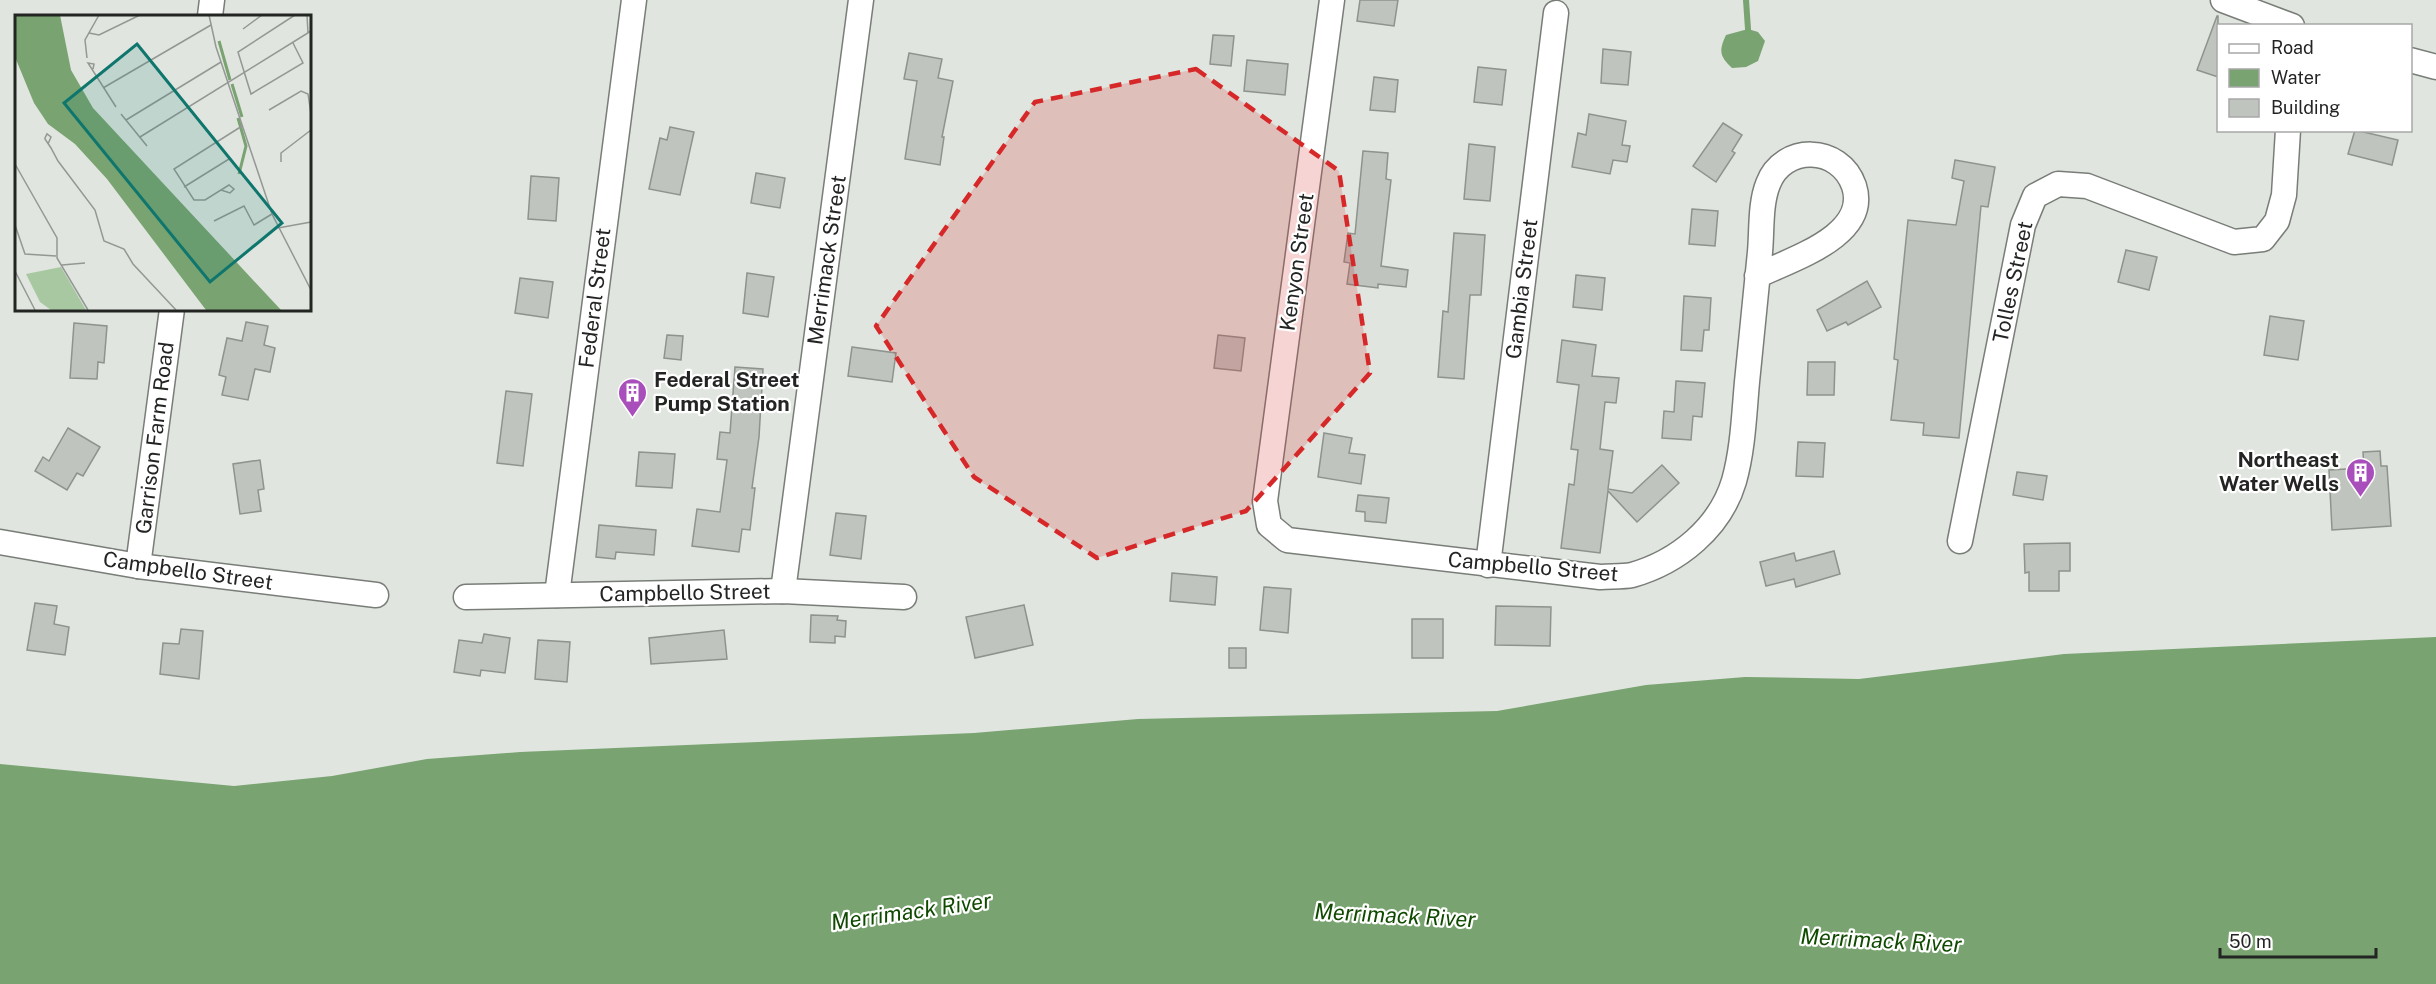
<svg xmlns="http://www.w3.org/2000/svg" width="2436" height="984" viewBox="0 0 2436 984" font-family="'Public Sans',sans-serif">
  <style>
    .water { fill: #79a370 }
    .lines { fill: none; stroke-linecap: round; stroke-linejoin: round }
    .stream { stroke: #79a370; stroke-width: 6 }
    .building { fill: #bfc4be; stroke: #8e938d; stroke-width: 1.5 }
    .minor-casing { stroke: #797d78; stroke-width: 27 }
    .minor { stroke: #fff; stroke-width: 24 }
    .marked { fill: #d62828; fill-opacity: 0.2; stroke: #d62828; stroke-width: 4.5; stroke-dasharray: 12 8; stroke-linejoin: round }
    .labels { text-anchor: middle; stroke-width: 4.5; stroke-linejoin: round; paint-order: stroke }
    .street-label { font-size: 21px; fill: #232523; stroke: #fff }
    .poi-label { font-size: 21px; font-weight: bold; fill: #232523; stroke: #fff; text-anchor: start }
    .water-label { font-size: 22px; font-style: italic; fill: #0f4a00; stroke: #fff }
    .inset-river { fill: none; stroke: #79a370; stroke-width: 3 }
    .inset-road { fill: none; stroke: #949894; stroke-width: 1.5 }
    .view { fill: #0f766e; fill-opacity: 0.15; stroke: #0f766e; stroke-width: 3 }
    .inset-edge { fill: none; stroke: #232523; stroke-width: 3 }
  </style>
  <rect width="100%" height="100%" fill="#e0e5df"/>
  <g class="water">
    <path d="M1748,29L1758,32L1765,41L1758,61L1746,67L1732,68C1719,56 1719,50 1726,35Z"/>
    <path d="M2436,637V984H0V764L234,786L332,776L427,759L520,752L974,733L1138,719L1497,711L1646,685L1745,677L1859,679L2064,654Z"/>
  </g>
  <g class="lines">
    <path class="stream" d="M1746,0L1748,29"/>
  </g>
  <g class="building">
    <path d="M1360,0H1398L1394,26L1357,21Z"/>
    <path d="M2217,16H2218V77L2197,70Z"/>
    <path d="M1213,35L1234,36L1231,66L1210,64Z"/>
    <path d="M1603,49L1631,52L1628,85L1601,83Z"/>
    <path d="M909,53L942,59L938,78L953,81L942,137H944L940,165L905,159L917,81L904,79Z"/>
    <path d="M1247,60L1288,64L1285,95L1244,91Z"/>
    <path d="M1478,67L1506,70L1502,105L1474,102Z"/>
    <path d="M1374,77L1398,80L1395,112L1370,110Z"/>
    <path d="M1589,114L1626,121L1622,145L1630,146L1627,162L1613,160L1610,174L1572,167L1578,133L1586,135Z"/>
    <path d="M1723,123L1742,135L1732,151L1735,153L1716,182L1693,166Z"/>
    <path d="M670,127L694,132L680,195L649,189L660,138L667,140Z"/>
    <path d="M2355,130L2398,140L2392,165L2348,154Z"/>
    <path d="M1469,144L1495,147L1490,201L1464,199Z"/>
    <path d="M1363,151L1388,153L1386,179L1391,180L1381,266L1408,270L1406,287L1378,284V288L1347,284L1350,263L1344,262L1348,233L1355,234Z"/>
    <path d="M1955,160L1995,167L1988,207L1981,206L1959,438L1923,435L1924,423L1891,420L1898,360L1894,359L1908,220L1956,225L1964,181L1952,178Z"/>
    <path d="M756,173L785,178L780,208L751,203Z"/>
    <path d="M531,176L559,178L556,221L528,219Z"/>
    <path d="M1692,209L1718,211L1715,246L1689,244Z"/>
    <path d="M1454,233L1485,235L1481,295H1470L1464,379L1438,377L1443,311L1448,312Z"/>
    <path d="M2126,250L2157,257L2149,290L2118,282Z"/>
    <path d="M747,273L774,277L768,317L743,313Z"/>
    <path d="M1576,275L1605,278L1602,310L1573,307Z"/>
    <path d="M520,278L553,282L548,318L515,313Z"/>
    <path d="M1867,281L1881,307L1848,325L1846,322L1827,331L1817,310Z"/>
    <path d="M1684,296L1711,298L1709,330H1704L1702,351L1681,350Z"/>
    <path d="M2270,316L2304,321L2298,360L2264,355Z"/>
    <path d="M246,322L268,326L264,345L275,348L270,372L255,369L248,400L222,395L226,377L219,375L227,338L242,341Z"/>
    <path d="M74,323L107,326L104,363L98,362L97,379L70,378Z"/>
    <path d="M667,335L683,336L681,360L664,358Z"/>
    <path d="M1218,335L1245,338L1241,371L1214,368Z"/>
    <path d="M1562,340L1596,345L1592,376L1619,378L1616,403L1605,402L1600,449L1613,451L1608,489L1632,493L1662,465L1679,483L1637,522L1608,491L1600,553L1561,548L1569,484L1574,485L1578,450L1571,449L1579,385L1557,382Z"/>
    <path d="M852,347L896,353L892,382L848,376Z"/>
    <path d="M1808,362H1835L1834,395H1807Z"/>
    <path d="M735,367L763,369L759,437L752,488H755L750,530L742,529L739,552L692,546L697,509L720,512L727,460L717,459L720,432L730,433Z"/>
    <path d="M1676,381L1705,383L1702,417L1693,416L1691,440L1662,438L1664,411L1674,412Z"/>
    <path d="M506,391L532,394L523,466L497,463Z"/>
    <path d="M68,428L100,447L83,476L77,473L67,490L35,471L43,457L49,461Z"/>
    <path d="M1324,433L1352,438L1349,453L1365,455L1361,484L1318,477Z"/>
    <path d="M1798,442L1825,443L1823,477L1796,476Z"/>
    <path d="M2380,451L2381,466H2387L2391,526L2332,530L2329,470L2364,468L2363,452Z"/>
    <path d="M639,452L675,454L672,488L636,486Z"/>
    <path d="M260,460L264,489L258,490L261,511L240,514L233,464Z"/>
    <path d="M2017,472L2047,476L2043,500L2013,495Z"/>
    <path d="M1358,495L1389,498L1386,523L1365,521V512L1356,511Z"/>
    <path d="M836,513L866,516L861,559L830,555Z"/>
    <path d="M599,525L656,530L654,555L616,552L615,559L596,557Z"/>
    <path d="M2070,543V571H2059V591H2029V572L2025,573L2024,544Z"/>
    <path d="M1834,551L1840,574L1796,587L1794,579L1766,586L1760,562L1794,553L1796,561Z"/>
    <path d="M1172,573L1217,577L1215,605L1170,601Z"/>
    <path d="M1264,587L1291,589L1288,633L1260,630Z"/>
    <path d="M35,603L57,606L54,624L69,627L65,655L27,650Z"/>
    <path d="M1024,605L1033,645L975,658L966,617Z"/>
    <path d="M1496,606L1551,607L1550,646L1495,645Z"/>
    <path d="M811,615L838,616L837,620L846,621L845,637L835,636V643L810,642Z"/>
    <rect x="1412" y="619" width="31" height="39"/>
    <path d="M181,629L203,631L199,679L160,674L163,643L179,644Z"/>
    <path d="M724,630L727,659L651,664L649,638Z"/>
    <path d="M484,634L510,638L505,673L481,670L480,676L454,672L459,640L482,643Z"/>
    <path d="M538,640L570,642L567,682L535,679Z"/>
    <rect x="1229" y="648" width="17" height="20"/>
  </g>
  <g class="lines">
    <defs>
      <g id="minor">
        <path d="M1332,0L1265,501L1269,525L1287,540L1600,577C1610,576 1622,577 1632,575C1678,562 1720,528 1734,481C1743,449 1744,415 1747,382C1751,339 1756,295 1760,252C1762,230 1760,204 1768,184C1783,144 1840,145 1854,186C1870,236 1791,259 1757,276"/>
        <path d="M2223,0L2292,26"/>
        <path d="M210,16L212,0"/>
        <path d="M2410,60L2436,67"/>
        <path d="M1960,541L2023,225L2035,196L2058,184L2087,186L2234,242L2263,239L2277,221L2284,195L2288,130"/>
        <path d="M0,542L138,566L376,595"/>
        <path d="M1488,565L1556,13"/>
        <path d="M138,566L172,309"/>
        <path d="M783,591L861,0"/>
        <path d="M557,595L634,0"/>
        <path d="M466,597L783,591L904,597"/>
      </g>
    </defs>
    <use href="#minor" class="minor-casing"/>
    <use href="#minor" class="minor"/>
  </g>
  <path class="marked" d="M1196,69L1339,171L1370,373L1246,511L1097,558L974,477L876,326L1035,102Z"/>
  <defs>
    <symbol id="building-pin" viewBox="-11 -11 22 30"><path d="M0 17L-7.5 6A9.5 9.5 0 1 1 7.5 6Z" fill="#a84fbb" stroke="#fff"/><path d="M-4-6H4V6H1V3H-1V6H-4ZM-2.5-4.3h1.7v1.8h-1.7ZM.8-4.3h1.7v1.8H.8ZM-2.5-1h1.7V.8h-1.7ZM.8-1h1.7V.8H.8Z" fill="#fff"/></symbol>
  </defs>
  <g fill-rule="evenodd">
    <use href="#building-pin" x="616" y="376" width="33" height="45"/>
    <use href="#building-pin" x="2344" y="456" width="33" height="45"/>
  </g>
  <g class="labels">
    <g class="street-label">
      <text transform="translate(827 260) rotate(-82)" y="7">Merrimack Street</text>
      <text transform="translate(1297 262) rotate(-82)" y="7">Kenyon Street</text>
      <text transform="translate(2013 282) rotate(-78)" y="7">Tolles Street</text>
      <text transform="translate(1522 289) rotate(-83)" y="7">Gambia Street</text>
      <text transform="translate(595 298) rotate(-83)" y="7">Federal Street</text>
      <text transform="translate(155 438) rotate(-83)" y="7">Garrison Farm Road</text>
      <text transform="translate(1533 567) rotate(5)" y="7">Campbello Street</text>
      <text transform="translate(188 571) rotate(8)" y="7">Campbello Street</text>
      <text transform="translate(685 593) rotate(-1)" y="7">Campbello Street</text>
    </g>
    <g class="poi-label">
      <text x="654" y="387">Federal Street<tspan x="654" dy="24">Pump Station</tspan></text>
      <text x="2339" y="467" text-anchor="end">Northeast<tspan x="2339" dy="24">Water Wells</tspan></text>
    </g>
    <g class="water-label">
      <text transform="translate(911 911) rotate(-8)" y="8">Merrimack River</text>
      <text transform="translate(1395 915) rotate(3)" y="8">Merrimack River</text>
      <text transform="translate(1881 940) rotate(3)" y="8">Merrimack River</text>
    </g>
  </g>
  <g transform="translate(15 15)">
    <rect width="296" height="296" fill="#e0e5df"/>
    <path d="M46,252L71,295H36L25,287L11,259Z" fill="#a8c8a2"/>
    <path d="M0,0H45L56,55L78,93L266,295H191L92,164L60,129L33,109L19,88L0,42Z" fill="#79a370"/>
    <path class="inset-river" d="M204,26L215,65M217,69L227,102M223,103L231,131L224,159"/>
    <path class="inset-road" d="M194,0L201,32L257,199L296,275M292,0L293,18M228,14L247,0M74,18L84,20L125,0M278,28L288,48L236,79L223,37L280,0M72,43L70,25L84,0M78,54L79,49L73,48L101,92M88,73L196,10M254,95L286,76L293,79L296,99M106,99L132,131M111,105L206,47M125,122L296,16M33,129L36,122L32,119L30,123V124L36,133L43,146L80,195L89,226L109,234L118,249L161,295M266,147V138L296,115M0,149L42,223V243L73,295M169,172L214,144M206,175L215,178L219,174L214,170L190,185H179L159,154L227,111M199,206L229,191L239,210L257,199M0,210L10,239L41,241M263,213L296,207M47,250L70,248M0,256L20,295"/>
    <path class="view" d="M122,29L267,208L195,267L49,88Z"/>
    <rect width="296" height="296" class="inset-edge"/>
  </g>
  <rect x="2217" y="24" width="195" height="108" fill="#ffffff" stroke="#a7a8a7" stroke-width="1.5"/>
  <rect x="2229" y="44" width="30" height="9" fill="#ffffff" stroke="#a7a8a7" stroke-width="1.5"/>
  <text x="2271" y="54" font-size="18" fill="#232523">Road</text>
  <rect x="2229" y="69" width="30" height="18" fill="#79a370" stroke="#a7a8a7" stroke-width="1.5"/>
  <text x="2271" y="84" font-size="18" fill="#232523">Water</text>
  <rect x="2229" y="99" width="30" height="18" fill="#bfc4be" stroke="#a7a8a7" stroke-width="1.5"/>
  <text x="2271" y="114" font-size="18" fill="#232523">Building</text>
  <path d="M2220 948v9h156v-9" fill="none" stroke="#232523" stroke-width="3"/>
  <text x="2229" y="948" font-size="18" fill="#232523" stroke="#ffffff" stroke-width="4.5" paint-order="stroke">50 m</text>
</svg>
